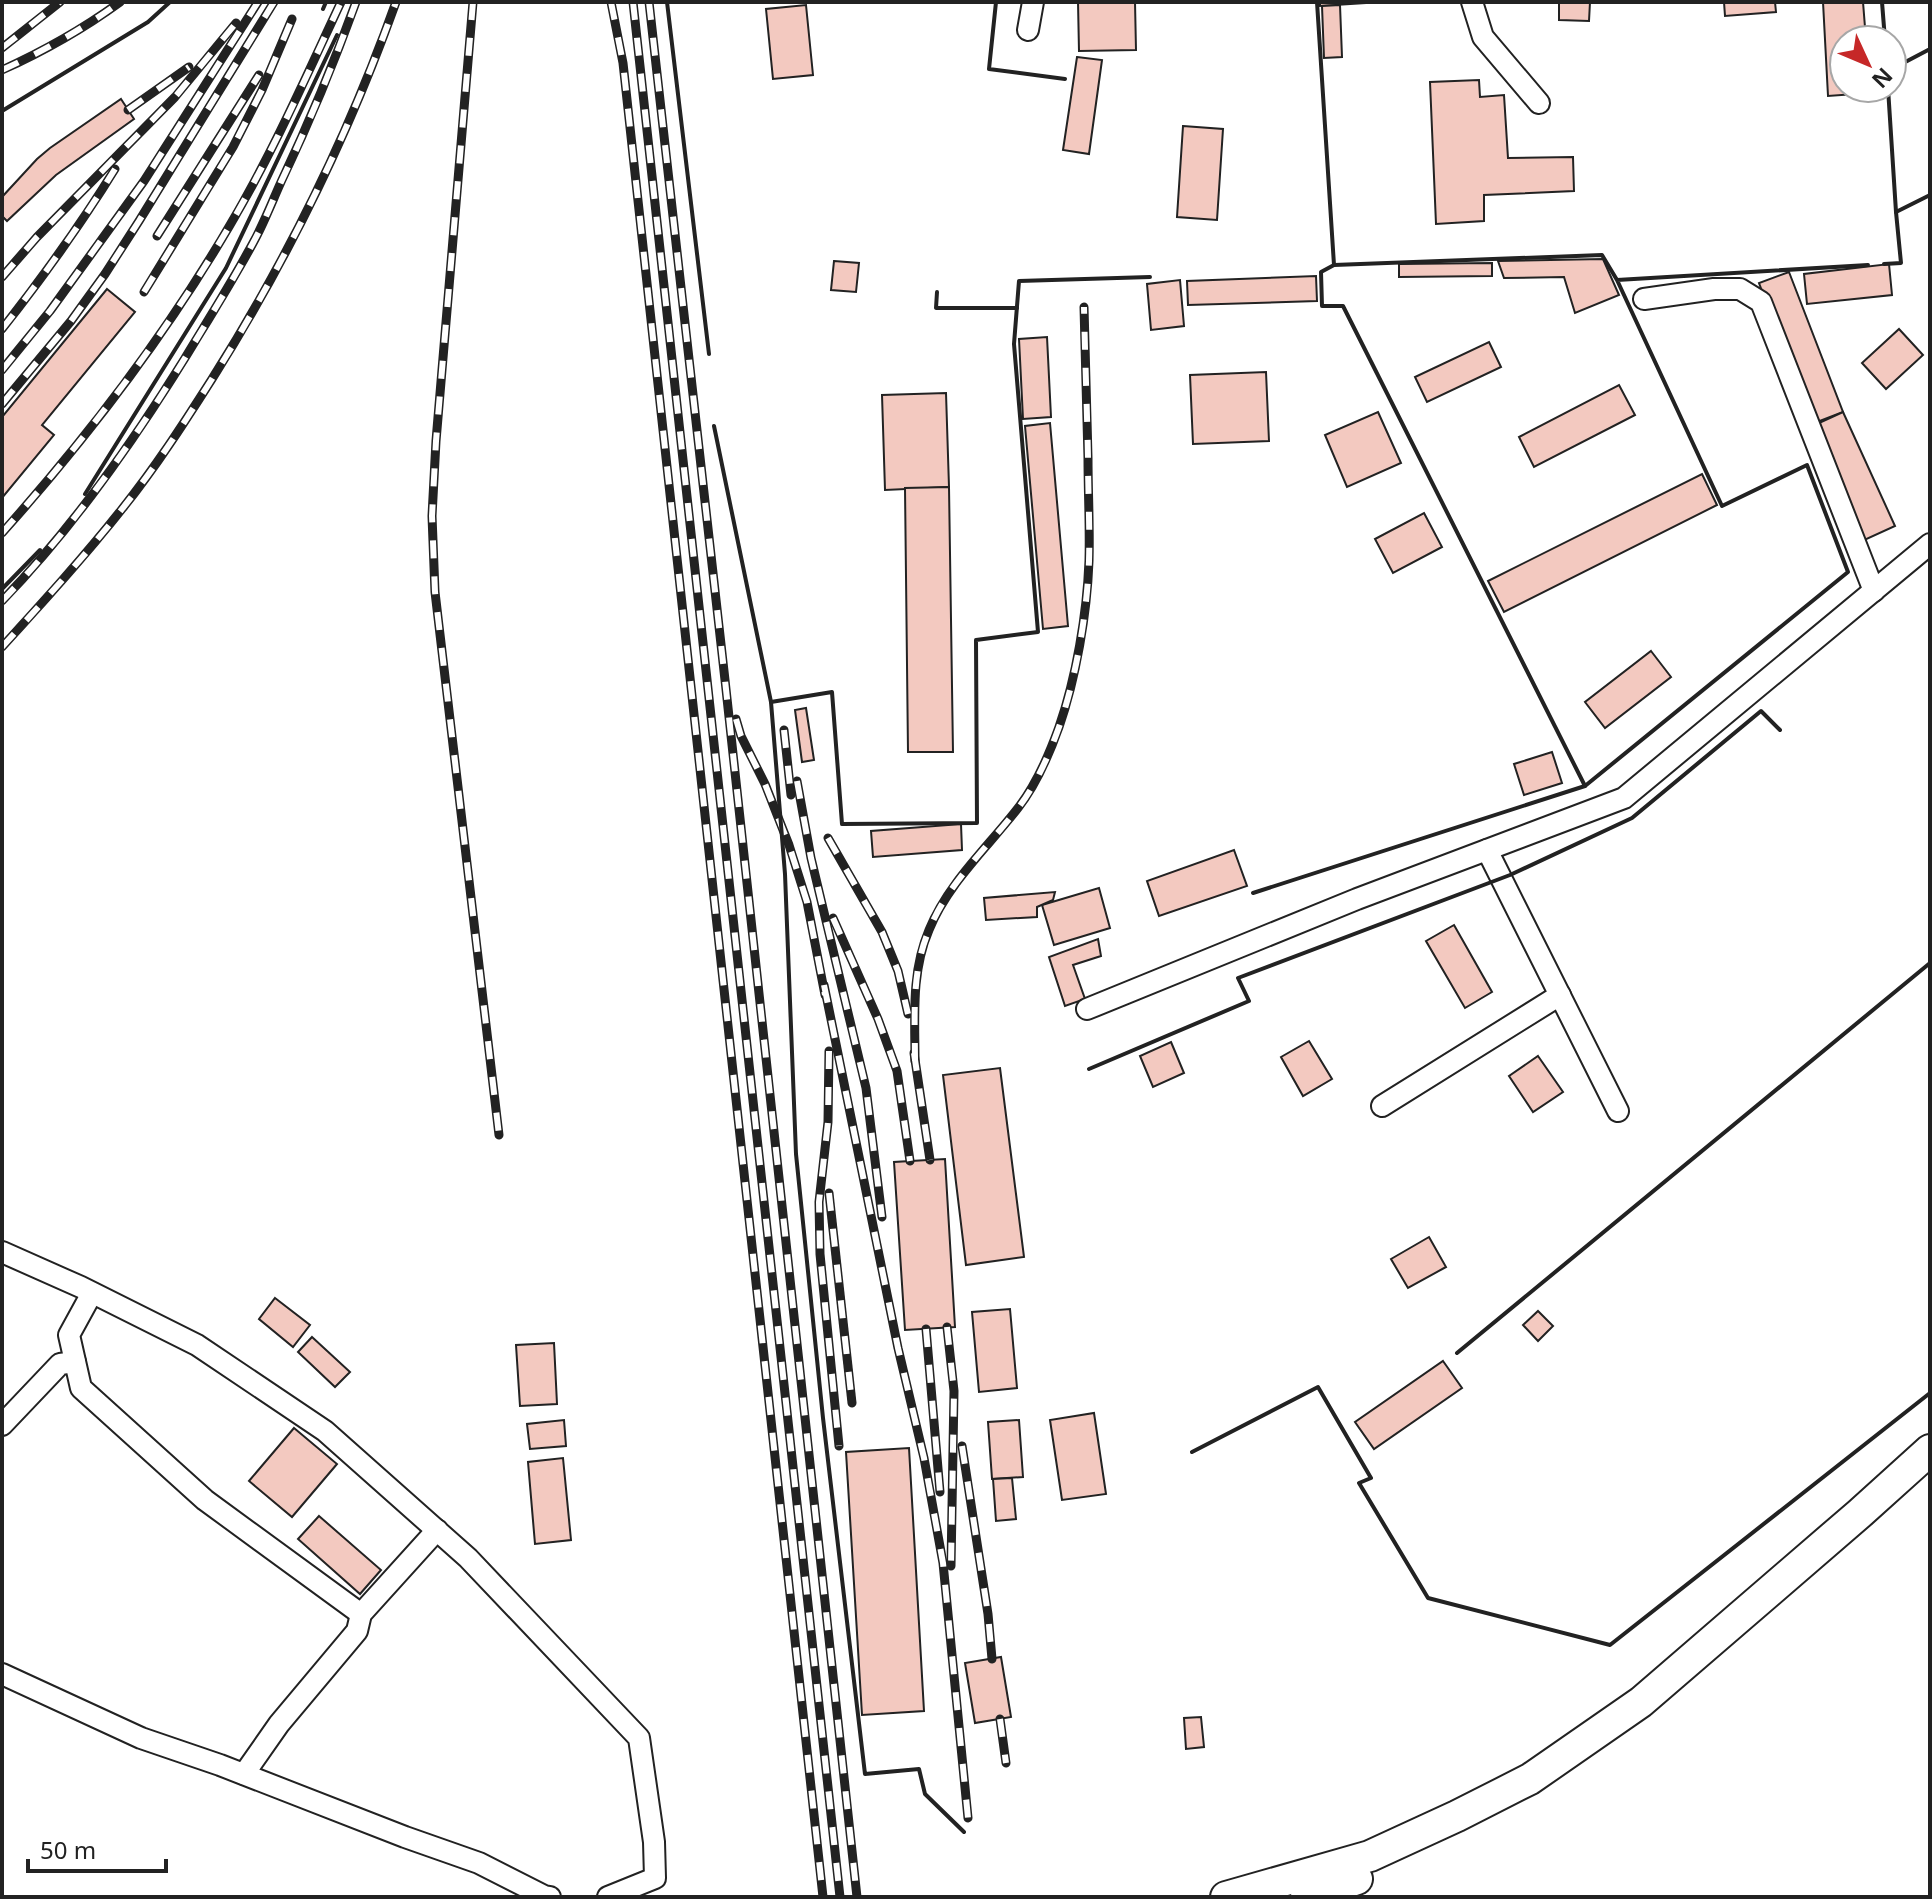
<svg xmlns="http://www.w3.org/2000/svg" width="1932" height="1899" viewBox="0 0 1932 1899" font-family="'Noto Sans',sans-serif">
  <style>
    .building { fill: #f3c9c0; stroke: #222; stroke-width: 2 }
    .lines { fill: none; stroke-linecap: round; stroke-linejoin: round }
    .minor-casing { stroke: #222; stroke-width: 24 }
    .highway-casing { stroke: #222; stroke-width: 34 }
    .minor { stroke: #fff; stroke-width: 20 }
    .highway { stroke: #fff; stroke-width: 30 }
    .rail-casing { stroke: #222; stroke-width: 9 }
    .rail { stroke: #fff; stroke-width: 6; stroke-dasharray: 18; stroke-linecap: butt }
    .wall { stroke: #222; stroke-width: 4 }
  </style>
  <rect width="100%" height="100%" fill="#fff"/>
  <g class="building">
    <path d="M1078,2H1135L1136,50L1079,51Z"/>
    <path d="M1320,2H1382L1320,6Z"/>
    <path d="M1559,2H1590L1589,21L1559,20Z"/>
    <path d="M1724,2H1775L1776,12L1725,16Z"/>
    <path d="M1823,2H1863L1866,40H1844V88H1868L1869,93L1828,96Z"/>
    <path d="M806,5L813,75L773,79L766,9Z"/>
    <path d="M1340,5L1342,57L1324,58L1322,6Z"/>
    <path d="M1077,57L1102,60L1089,154L1063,150Z"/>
    <path d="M1479,80L1480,97L1504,95L1508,158L1573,157L1574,191L1484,195V221L1436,224L1430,82Z"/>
    <path d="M121,99L134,119L56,175L7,221L2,216V197L37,159L50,148Z"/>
    <path d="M1183,126L1223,129L1217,220L1177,217Z"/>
    <path d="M1603,259L1619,295L1575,313L1564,277L1504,278L1498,261Z"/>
    <path d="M834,261L859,263L856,292L831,290Z"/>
    <path d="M1492,263V276L1399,277V264Z"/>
    <path d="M1889,264L1892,295L1807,304L1804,274Z"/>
    <path d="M1789,272L1843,412L1812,424L1759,283Z"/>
    <path d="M1316,276L1317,301L1188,305L1187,281Z"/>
    <path d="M1180,280L1184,326L1151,330L1147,284Z"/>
    <path d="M107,289L135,312L42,425L54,435L2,498V417Z"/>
    <path d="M1899,329L1923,355L1886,389L1862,363Z"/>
    <path d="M1047,337L1051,417L1023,419L1019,339Z"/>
    <path d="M1489,342L1501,367L1427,402L1415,377Z"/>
    <path d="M1266,372L1269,441L1193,444L1190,375Z"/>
    <path d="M1619,385L1635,415L1534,467L1519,437Z"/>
    <path d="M946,393L949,487L885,490L882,395Z"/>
    <path d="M1378,412L1401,463L1347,487L1325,435Z"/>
    <path d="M1843,412L1895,526L1860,542L1808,428Z"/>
    <path d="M1050,423L1068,626L1043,629L1025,426Z"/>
    <path d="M1702,474L1717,505L1504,612L1488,581Z"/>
    <path d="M949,487L953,752H908L905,488Z"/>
    <path d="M1424,513L1442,547L1393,573L1375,539Z"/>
    <path d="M1651,651L1671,677L1605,728L1585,702Z"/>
    <path d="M806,708L814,760L802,762L795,710Z"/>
    <path d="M1552,752L1562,783L1524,795L1514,764Z"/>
    <path d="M961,824L962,850L873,857L871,831Z"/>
    <path d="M1234,850L1247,886L1159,916L1147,881Z"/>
    <path d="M1099,888L1110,928L1054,945L1042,905Z"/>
    <path d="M1055,892L1053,900L1037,907V917L986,920L984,898Z"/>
    <path d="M1454,925L1492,992L1465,1008L1426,941Z"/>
    <path d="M1098,939L1101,956L1073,965L1085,999L1065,1006L1049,957Z"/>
    <path d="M1309,1041L1332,1079L1303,1096L1281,1057Z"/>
    <path d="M1171,1042L1184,1073L1153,1087L1140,1056Z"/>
    <path d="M1538,1056L1563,1092L1533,1112L1509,1076Z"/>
    <path d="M1000,1068L1024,1257L966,1265L943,1075Z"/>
    <path d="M945,1159L955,1327L905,1330L894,1162Z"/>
    <path d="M1429,1237L1446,1267L1408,1288L1391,1259Z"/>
    <path d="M275,1298L310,1325L293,1347L259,1319Z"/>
    <path d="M1010,1309L1017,1388L979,1392L972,1312Z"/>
    <path d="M1538,1311L1553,1326L1538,1341L1523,1325Z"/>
    <path d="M312,1337L350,1372L335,1387L298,1352Z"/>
    <path d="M554,1343L557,1404L520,1406L516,1345Z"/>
    <path d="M1443,1361L1462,1388L1374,1449L1355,1422Z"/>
    <path d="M1094,1413L1106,1494L1062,1500L1050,1420Z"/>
    <path d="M564,1420L566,1446L530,1449L527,1424Z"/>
    <path d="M1019,1420L1023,1477L992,1479L988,1422Z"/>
    <path d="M294,1428L337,1464L292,1517L249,1481Z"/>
    <path d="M909,1448L924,1711L862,1715L846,1452Z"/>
    <path d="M563,1458L571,1540L535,1544L528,1462Z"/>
    <path d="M1012,1478L1016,1519L996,1521L993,1479Z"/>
    <path d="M319,1516L381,1570L360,1594L298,1539Z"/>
    <path d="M1001,1657L1011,1717L975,1723L965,1663Z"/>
    <path d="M1201,1717L1204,1747L1186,1749L1184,1718Z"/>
  </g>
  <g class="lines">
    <defs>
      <g id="minor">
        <path d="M1472,2L1483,37L1539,103"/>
        <path d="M1028,30L1033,2"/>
        <path d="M1644,299L1714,289H1740L1761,302L1874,591"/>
        <path d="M1487,850L1618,1111"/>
        <path d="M1087,1009L1357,899L1624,798L1930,544"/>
        <path d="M1382,1106L1560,995"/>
        <path d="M2,1252L81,1287L197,1345L325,1431L468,1558L639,1738L654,1842L655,1878L608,1897"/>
        <path d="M92,1293L69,1335L81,1388L205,1500L361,1614"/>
        <path d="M2,1425L60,1364L75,1362"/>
        <path d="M2,1674L141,1738L220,1765L405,1837L479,1863L544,1896L550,1897"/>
        <path d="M244,1774L279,1724L357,1631L361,1614L437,1530"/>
      </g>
      <g id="highway">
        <path d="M1226,1897L1370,1856L1457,1816L1530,1779L1641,1702L1859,1514L1930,1450"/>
        <path d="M1306,1897L1357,1879"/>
      </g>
    </defs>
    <use href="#minor" class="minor-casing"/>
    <use href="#highway" class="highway-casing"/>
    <use href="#minor" class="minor"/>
    <use href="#highway" class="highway"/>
    <defs>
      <g id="rail">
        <path d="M473,2L436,441L432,516L435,592L499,1135"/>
        <path d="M611,2L623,63L823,1897"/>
        <path d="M633,2L840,1897"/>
        <path d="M649,2L725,680L857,1897"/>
        <path d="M2,48L60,2"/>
        <path d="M2,70C44,51 83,29 120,2"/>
        <path d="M128,110L189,67"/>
        <path d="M157,236L259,75"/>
        <path d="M2,277L37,237L175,97L236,23"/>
        <path d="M144,292L233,147L262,90L292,19"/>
        <path d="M2,329C43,277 81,224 115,169"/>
        <path d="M2,370L50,311L144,181L258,2"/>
        <path d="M2,404L71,321L105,274L139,221L274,2"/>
        <path d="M2,533C85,440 167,333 230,225C272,154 306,77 341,2"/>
        <path d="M2,601C73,527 131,445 185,358C208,320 232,282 253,243C264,223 272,202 281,182C309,123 334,63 356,2"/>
        <path d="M2,647C43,602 84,557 122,509C155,468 184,423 212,379C287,260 349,134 396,2"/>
        <path d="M736,719L741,736L765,784L789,845L807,902L825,995"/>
        <path d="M784,730L791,795"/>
        <path d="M797,781L811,858L866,1088L882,1217"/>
        <path d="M828,838L882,932L898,971L908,1014"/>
        <path d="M833,918L878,1019L897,1071L910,1161"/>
        <path d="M824,985L898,1348L924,1458L943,1563L968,1818"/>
        <path d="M829,1051L828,1122L819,1202L820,1254L839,1446"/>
        <path d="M914,1053L930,1160"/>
        <path d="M915,1061C915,1017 911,972 929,930C948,883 988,847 1018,808C1036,785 1049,755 1059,727C1076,678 1087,614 1089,561C1090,527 1088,493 1088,458C1087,408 1085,357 1084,307"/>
        <path d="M829,1193L852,1403"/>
        <path d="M947,1327L954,1391L951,1566"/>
        <path d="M926,1329L940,1492"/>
        <path d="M962,1446L988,1614L992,1659"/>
        <path d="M1000,1719L1006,1763"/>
      </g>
    </defs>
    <use href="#rail" class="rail-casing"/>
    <use href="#rail" class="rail"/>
    <g class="wall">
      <path d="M667,2L709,354"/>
      <path d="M996,2L989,69L1065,79"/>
      <path d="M1317,2L1334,265"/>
      <path d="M1882,2L1885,40"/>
      <path d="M323,9L326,2"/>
      <path d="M1892,69L1930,49"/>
      <path d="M1888,88L1896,212L1930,195"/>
      <path d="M2,111L148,22L170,2"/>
      <path d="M1884,264L1901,263L1896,212"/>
      <path d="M1617,280L1602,255L1334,265L1321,272L1322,306H1343L1585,786L1848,572L1807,465L1722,506L1617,280L1868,265"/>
      <path d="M937,292L936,308H1017"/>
      <path d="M714,426L771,702L785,874L796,1154L823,1418L865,1774L919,1769L925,1794L964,1832"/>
      <path d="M85,494L226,268L337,35"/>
      <path d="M2,589L40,550"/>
      <path d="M771,702L832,692L842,824L977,823L976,640L1038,632L1014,344L1019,281L1150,277"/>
      <path d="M1253,893L1585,786"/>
      <path d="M1089,1069L1249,1001L1238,978L1510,875L1632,818L1761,711L1780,730"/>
      <path d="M1457,1353L1930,963"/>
      <path d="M1192,1452L1318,1387L1371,1478L1359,1483L1428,1598L1610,1645L1930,1393"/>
    </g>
  </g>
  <rect width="1932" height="1899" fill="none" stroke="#222222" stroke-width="8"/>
  <g transform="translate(1868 64) rotate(134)"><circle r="38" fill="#ffffff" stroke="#a7a7a7" stroke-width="2"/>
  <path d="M0-6L14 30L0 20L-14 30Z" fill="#c62828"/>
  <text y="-12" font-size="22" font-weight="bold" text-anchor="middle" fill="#222222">N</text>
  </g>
  <path d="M28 1859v12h138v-12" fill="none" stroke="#222222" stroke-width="4"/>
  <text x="40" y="1859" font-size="24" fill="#222222" stroke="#ffffff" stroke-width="6" paint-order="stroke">50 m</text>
</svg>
